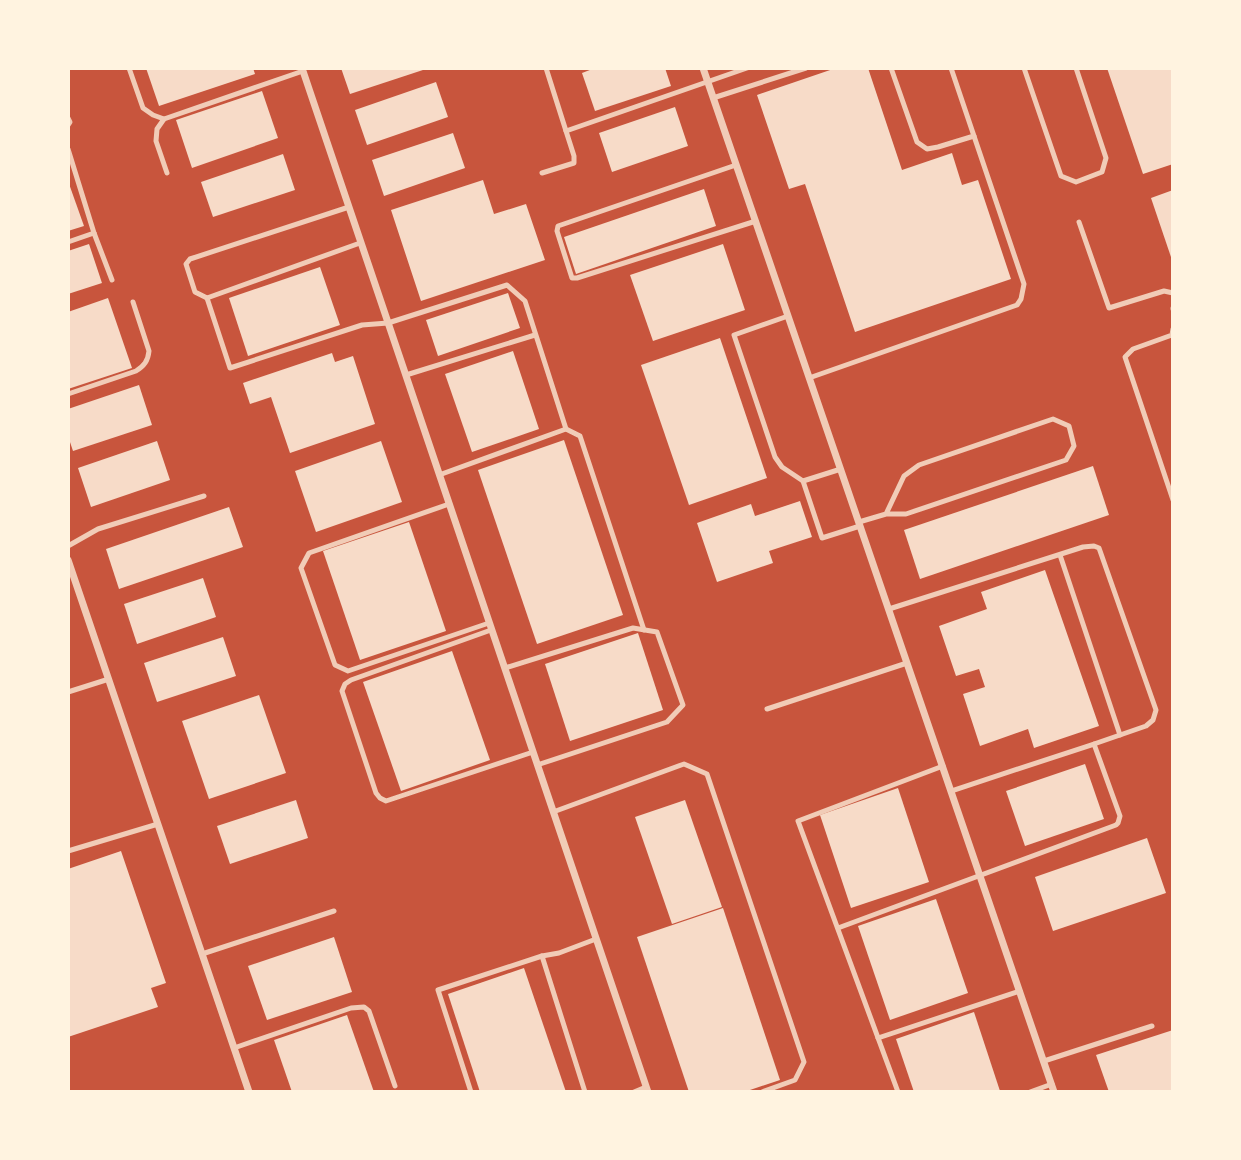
<svg xmlns="http://www.w3.org/2000/svg" width="1241" height="1160" viewBox="0 0 1241 1160" font-family="'Fira Sans',sans-serif">
  <style>
    .building { fill: #f7dbc8 }
    .lines { fill: none; stroke-linecap: round; stroke-linejoin: round }
    .service { stroke: #f1ccb7; stroke-width: 5 }
    .minor { stroke: #f1ccb7; stroke-width: 7 }
  </style>
  <rect width="100%" height="100%" fill="#c8553d"/>
  <g class="building">
    <path d="M146,68H253L255,74L159,106Z"/>
    <path d="M341,68H426V69L350,94Z"/>
    <path d="M595,68H665L671,86L595,111L582,73Z"/>
    <path d="M836,68H868L902,170L952,153L962,185L978,180L1011,279L855,332L805,184L789,189L757,95Z"/>
    <path d="M1107,68H1173V164L1143,174Z"/>
    <path d="M436,82L448,117L367,145L355,110Z"/>
    <path d="M262,91L278,138L192,168L176,120Z"/>
    <path d="M675,107L688,146L612,172L599,133Z"/>
    <path d="M453,133L465,168L384,196L372,160Z"/>
    <path d="M283,154L295,190L213,217L201,182Z"/>
    <path d="M483,180L494,214L526,204L545,260L421,301L391,210Z"/>
    <path d="M68,181L84,226L68,231Z"/>
    <path d="M704,189L716,226L576,274L564,237Z"/>
    <path d="M1173,190V260H1172L1151,198Z"/>
    <path d="M89,244L102,283L68,294V251Z"/>
    <path d="M723,244L745,310L653,341L630,275Z"/>
    <path d="M320,267L340,325L248,356L229,298Z"/>
    <path d="M508,293L520,328L438,356L426,320Z"/>
    <path d="M108,298L132,368L68,389V312Z"/>
    <path d="M720,338L767,478L689,505L641,365Z"/>
    <path d="M513,351L539,429L472,452L445,374Z"/>
    <path d="M332,353L335,362L353,356L375,424L290,453L271,397L250,404L243,383Z"/>
    <path d="M139,385L152,425L73,451L68,436V409Z"/>
    <path d="M564,440L623,615L537,644L478,470Z"/>
    <path d="M157,441L170,480L91,507L78,468Z"/>
    <path d="M381,441L402,502L316,532L295,471Z"/>
    <path d="M1093,466L1109,515L920,579L904,530Z"/>
    <path d="M800,501L812,537L769,551L773,563L717,582L697,523L751,504L755,516Z"/>
    <path d="M229,507L243,547L119,589L106,549Z"/>
    <path d="M409,522L446,631L360,660L323,551Z"/>
    <path d="M1045,570L1099,726L1034,748L1028,729L980,746L963,694L985,687L979,669L956,676L939,626L987,609L981,592Z"/>
    <path d="M203,578L216,617L137,644L124,604Z"/>
    <path d="M638,633L663,710L570,741L545,664Z"/>
    <path d="M223,637L236,676L157,702L144,663Z"/>
    <path d="M452,651L490,760L401,791L363,682Z"/>
    <path d="M259,695L286,773L209,799L182,721Z"/>
    <path d="M1085,764L1104,819L1025,846L1006,791Z"/>
    <path d="M898,788L929,882L851,908L820,815Z"/>
    <path d="M296,800L308,838L230,864L217,826Z"/>
    <path d="M685,800L722,907L672,924L635,817Z"/>
    <path d="M1147,838L1166,893L1053,931L1035,877Z"/>
    <path d="M121,851L166,983L151,988L158,1007L68,1037V869Z"/>
    <path d="M936,899L968,993L890,1020L858,926Z"/>
    <path d="M723,908L780,1080L744,1092H689L637,937Z"/>
    <path d="M334,937L352,992L267,1020L248,966Z"/>
    <path d="M524,968L566,1092H480L448,994Z"/>
    <path d="M974,1012L1000,1091L914,1092L896,1039Z"/>
    <path d="M347,1015L374,1092H292L274,1040Z"/>
    <path d="M1173,1030V1092H1109L1096,1055Z"/>
  </g>
  <g class="lines">
    <g class="service">
      <path d="M129,68L143,108L153,115L164,119"/>
      <path d="M546,68L566,131L747,68"/>
      <path d="M891,68L917,142L927,149L938,147L974,136"/>
      <path d="M1024,68L1061,176L1076,182L1102,172L1106,158L1076,68"/>
      <path d="M713,98L806,68"/>
      <path d="M68,118L70,122L68,125"/>
      <path d="M68,149L94,233L112,280"/>
      <path d="M736,165L558,226L557,231L572,278H577L756,221"/>
      <path d="M167,173L156,141L157,129L164,119L303,71"/>
      <path d="M542,173L574,163V156L566,131"/>
      <path d="M349,207L190,259L186,264L195,292L207,298L360,243"/>
      <path d="M1079,222L1109,308L1164,291L1173,293"/>
      <path d="M68,242L94,233"/>
      <path d="M207,298L230,368L362,325L388,323L507,285L525,301L566,429"/>
      <path d="M1173,308V309"/>
      <path d="M788,316L734,335L775,457L782,467L803,481"/>
      <path d="M1173,329L1172,335L1133,349L1125,357L1173,500"/>
      <path d="M406,375L535,335"/>
      <path d="M809,378L1017,305L1021,299L1024,284L951,68"/>
      <path d="M68,394L136,371C144,366 148,361 149,351L133,302"/>
      <path d="M841,469L803,481L822,538L860,526"/>
      <path d="M439,475L566,429L580,436L644,630"/>
      <path d="M449,504L309,553L301,568L335,665L348,671L489,623"/>
      <path d="M859,522L886,514H906L1066,460L1074,446L1069,426L1053,419L919,465L904,476L886,514"/>
      <path d="M68,546L98,529L204,496"/>
      <path d="M1060,555L1120,735"/>
      <path d="M889,609L1083,547L1094,546L1099,548L1156,710L1153,720L1146,726L1094,744"/>
      <path d="M491,630L351,680L345,684L342,691L376,793L380,798L386,801L533,752"/>
      <path d="M505,668L633,628L657,632L683,705L667,722L537,765"/>
      <path d="M68,692L109,679"/>
      <path d="M767,709L907,663"/>
      <path d="M553,812L684,764L707,774L804,1062L795,1080L762,1092"/>
      <path d="M68,851L158,824"/>
      <path d="M838,928L1116,825L1118,823L1120,816L1094,744L951,791"/>
      <path d="M202,954L334,911"/>
      <path d="M542,956L585,1092"/>
      <path d="M878,1038L1020,991"/>
      <path d="M234,1048L351,1008L364,1007L369,1011L395,1086"/>
      <path d="M1044,1061L1152,1026"/>
      <path d="M471,1092L438,990L542,956L559,953L596,939"/>
      <path d="M634,1092L646,1087"/>
      <path d="M898,1092L798,821L943,766"/>
      <path d="M1030,1092L1052,1084"/>
    </g>
    <g class="minor">
      <path d="M302,68L648,1092"/>
      <path d="M703,68L1054,1092"/>
      <path d="M68,560L249,1092"/>
    </g>
  </g>
  <rect width="1241" height="1160" fill="none" stroke="#fff3e0" stroke-width="140"/>
</svg>
